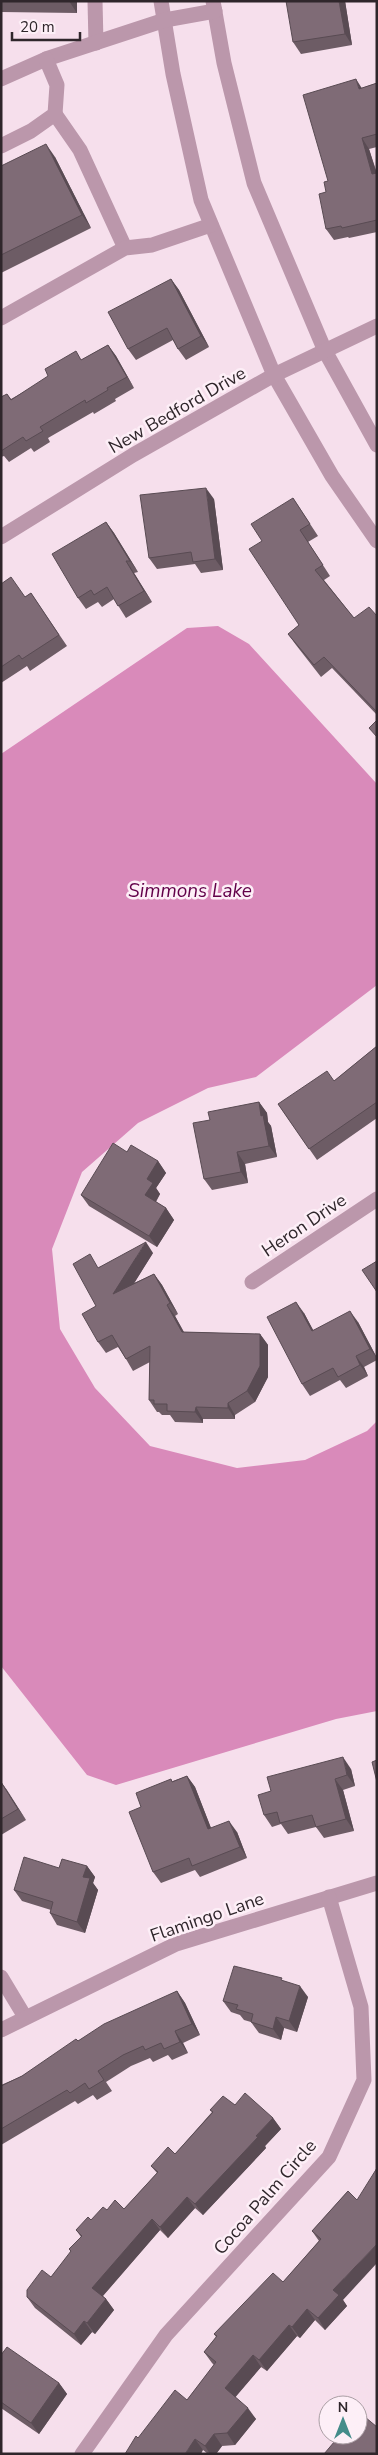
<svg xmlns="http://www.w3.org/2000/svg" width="378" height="2455" viewBox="0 0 378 2455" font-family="'Nunito Sans',sans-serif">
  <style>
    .water { fill: #d98aba }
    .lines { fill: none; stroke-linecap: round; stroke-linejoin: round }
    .minor { stroke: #bb97ab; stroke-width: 15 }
    .wall { fill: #6d5c65 }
    .shaded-wall { fill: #594b53 }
    .building { fill: #7f6b76; stroke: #594b53 }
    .labels { text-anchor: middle; stroke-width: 5; stroke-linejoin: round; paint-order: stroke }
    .street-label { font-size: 18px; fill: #2f262b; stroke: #fdeff7 }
    .water-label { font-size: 19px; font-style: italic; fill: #620049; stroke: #fdeff7 }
  </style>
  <rect width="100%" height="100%" fill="#f6dfec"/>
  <path class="water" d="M218,626L249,644L377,784V985L256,1077L208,1088L138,1123L82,1172L52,1249L60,1329L95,1388L150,1446L237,1468L305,1460L367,1431L377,1421V1711L336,1719L116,1785L87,1775L1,1666V754L187,628Z"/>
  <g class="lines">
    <g class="minor">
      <path d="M95,1L96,43"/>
      <path d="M161,1L173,74L201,200L274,375L332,476L377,541"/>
      <path d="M213,1L224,63L254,183L325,351L377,445"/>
      <path d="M1,79L46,59L165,20L215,11"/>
      <path d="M55,114L80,150L125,248"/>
      <path d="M1,146L31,131L55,114L57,85L46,59"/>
      <path d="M1,318L125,248L152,245L211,225"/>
      <path d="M1,537L133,455L274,375L377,326"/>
      <path d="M252,1282L377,1199"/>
      <path d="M1,1977L25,2017"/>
      <path d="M1,2030L176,1944L377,1883"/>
      <path d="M82,2454L166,2335L329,2157L364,2080L361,2007L329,1897"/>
    </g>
  </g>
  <g class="wall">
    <path d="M1,1H77V13L1,12Z"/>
    <path d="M345,1L352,45L301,54L293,42Z"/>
    <path d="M377,83V147L369,149L377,173V232L349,238L348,237L334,240L326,229V192L328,181L362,88Z"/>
    <path d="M55,157L91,228L1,273V166Z"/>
    <path d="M171,279L179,290L209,347L186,360L178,349L173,340L136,360L128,349Z"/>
    <path d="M108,345L116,356L134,388L115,399L116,401L94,414L93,412L48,438L50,442L34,452L31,448L9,462L4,456L1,457V397L7,394L11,399Z"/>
    <path d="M293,498L318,536L308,542L330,576L324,580L354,618L377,616V715L332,668L321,677L296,645L288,634L299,625L262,541Z"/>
    <path d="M214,499L223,570L201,573L195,564L157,569L149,558Z"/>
    <path d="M106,522L114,533L138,572L134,573L152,602L126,618L114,599L102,607L98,602L86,609L78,598Z"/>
    <path d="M1,584L25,597L31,593L67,646L30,671L27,666L1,683Z"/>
    <path d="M377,1046V1118L317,1160L278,1104L334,1081Z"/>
    <path d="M259,1102L267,1113L268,1122L271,1126L277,1157L245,1164L248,1183L212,1190L204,1179L210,1120Z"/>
    <path d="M127,1152L158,1161L166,1173L156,1188L160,1194L156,1202L166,1208L174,1220L157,1247L89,1206L81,1195Z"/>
    <path d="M153,1253L134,1283L154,1274L162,1285L178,1314L175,1316L184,1332L260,1334L268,1345V1377L255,1402L235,1415V1419H203V1423L175,1422L170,1415H162L159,1412H157L149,1400L150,1362L133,1371L126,1359L118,1347L106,1353L98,1342L96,1306L99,1267Z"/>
    <path d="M304,1313L313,1330L358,1322L377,1358V1360L364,1367L368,1376L346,1388L340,1380L310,1396L302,1384Z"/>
    <path d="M351,1769L355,1786L343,1790L354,1831L324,1838L316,1827L288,1834L281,1824L272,1827L264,1815Z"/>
    <path d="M187,1776L195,1787L211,1828L237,1832L247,1858L200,1877L195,1870L161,1883L153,1872L141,1807L173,1781Z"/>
    <path d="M1,1782L26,1820L1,1835Z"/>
    <path d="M87,1866L95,1877L93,1883L98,1890L85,1933L57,1925L50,1913L51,1910L22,1901L14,1890L59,1868Z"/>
    <path d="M284,1981L308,1997L297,2032L284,2028L281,2040L259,2033L251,2022L244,2020L240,2015L231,2012L223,2001Z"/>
    <path d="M177,1991L185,2003L200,2035L183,2043L188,2053L172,2060L168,2055L153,2062L150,2058L131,2066L106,2082L112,2091L97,2100L93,2095L78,2104L75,2101L1,2145V2085L22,2076L78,2041Z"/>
    <path d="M235,2105L273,2118L281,2129L265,2146L266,2148L203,2215L195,2208L168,2238L160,2230L103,2296L106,2299L114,2310L95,2334L92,2332L81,2345L35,2308L27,2297L51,2277L71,2252L69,2249L81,2237L76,2230L107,2210L124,2209L157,2173L151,2166L175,2154L212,2112L210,2110Z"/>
    <path d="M348,2191L343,2300L347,2306L325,2330L315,2320L300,2338L297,2336L267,2371L261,2367L235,2397L256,2419L235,2445L222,2446L216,2454H208L203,2450L138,2438L187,2400L214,2365L212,2363L204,2352L216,2337L214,2334L283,2282L319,2241L312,2231Z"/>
    <path d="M1,2355L59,2383L67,2394L39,2434L1,2408Z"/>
  </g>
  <g class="shaded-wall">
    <path d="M69,1H77V13Z"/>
    <path d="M339,1H345L352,45L345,34Z"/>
    <path d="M356,79L363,90L359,89Z"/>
    <path d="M362,138L369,149L377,175L372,174Z"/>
    <path d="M46,144L55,157L91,228L82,215Z"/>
    <path d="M171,279L179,290L209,347L201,336Z"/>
    <path d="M108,345L116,356L134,388L127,377Z"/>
    <path d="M206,488L214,499L223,570L215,559Z"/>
    <path d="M106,522L114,533L138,572L130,561Z"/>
    <path d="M126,561L134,573L152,602L144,591Z"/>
    <path d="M259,1102L267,1113L268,1122L271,1126L277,1157L269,1146L261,1116Z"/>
    <path d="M237,1152L245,1164L248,1183L241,1172Z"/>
    <path d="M158,1161L166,1173L156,1188L160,1194L153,1206L145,1195L147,1179Z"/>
    <path d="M166,1208L174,1220L157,1247L149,1236Z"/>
    <path d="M146,1242L153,1253L120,1306L113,1294Z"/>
    <path d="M154,1274L162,1285L178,1314L170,1303Z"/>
    <path d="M296,1302L304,1313L320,1343L312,1331Z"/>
    <path d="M167,1305L175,1316L190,1344L182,1332Z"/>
    <path d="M350,1311L358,1322L377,1358L370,1349Z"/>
    <path d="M260,1334L268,1345V1377L255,1402L247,1391Z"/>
    <path d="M356,1356L364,1367L368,1376L360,1365Z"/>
    <path d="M228,1403L235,1415V1419L228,1408Z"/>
    <path d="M196,1407L203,1419V1423L195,1412Z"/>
    <path d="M343,1757L351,1769L355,1786L347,1775Z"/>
    <path d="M187,1776L195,1787L216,1841L208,1829Z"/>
    <path d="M335,1779L343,1790L354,1831L346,1819Z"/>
    <path d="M1,1782L7,1790L26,1820L18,1809Z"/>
    <path d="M229,1821L237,1832L247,1858L240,1847Z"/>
    <path d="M87,1866L95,1877L93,1883L98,1890L85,1933L77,1922L83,1877Z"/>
    <path d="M300,1986L308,1997L297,2032L289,2021Z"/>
    <path d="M177,1991L185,2003L200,2035L192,2024Z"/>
    <path d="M276,2017L284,2028L281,2040L273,2029Z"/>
    <path d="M175,2031L183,2043L188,2053L180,2042Z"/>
    <path d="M273,2118L281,2129L265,2146L266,2148L203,2215L195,2204Z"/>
    <path d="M187,2197L195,2208L168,2238L160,2227Z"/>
    <path d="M152,2219L160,2230L100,2299L92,2288Z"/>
    <path d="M377,2244V2263L343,2300L347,2306L325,2330L318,2318L333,2290Z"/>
    <path d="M106,2299L114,2310L95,2334L87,2323Z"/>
    <path d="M307,2309L315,2320L300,2338L292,2327Z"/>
    <path d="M84,2321L92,2332L81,2345L74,2334Z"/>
    <path d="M289,2325L297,2336L267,2371L259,2360Z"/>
    <path d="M253,2355L261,2367L233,2400L225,2388Z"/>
    <path d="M59,2383L67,2394L39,2434L31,2423Z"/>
    <path d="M248,2408L256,2419L235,2445L227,2433Z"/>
    <path d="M214,2434L222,2446L216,2454H210L205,2446Z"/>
    <path d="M195,2439L203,2450L201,2454H185Z"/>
  </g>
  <g class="building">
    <path d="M286,1H339L345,34L293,42Z"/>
    <path d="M356,79L359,89L377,83V134L362,138L372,174L377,173V220L342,228L341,226L326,229L319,194L326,192L324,182L328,181L303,95Z"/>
    <path d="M46,144L82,215L1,255V166Z"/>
    <path d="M171,279L201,336L178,349L167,328L128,349L108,312Z"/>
    <path d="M108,345L127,377L107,388L108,390L86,403L85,400L40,427L43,431L26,441L23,437L1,451V397L7,394L11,400L48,376L45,369L76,351L81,360Z"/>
    <path d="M206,488L215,559L193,562L191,552L149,558L140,495Z"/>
    <path d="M293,498L310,524L300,530L323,565L315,570L354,618L369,607L377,616V712L324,657L314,665L288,634L299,625L249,549L262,541L251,524Z"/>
    <path d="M106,522L130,561H126L144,591L118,606L107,587L94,595L91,590L78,598L52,554Z"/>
    <path d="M11,577L25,597L31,593L59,635L22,659L19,655L1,667V584Z"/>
    <path d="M377,720V737L369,728Z"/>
    <path d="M377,1046V1102L309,1149L278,1104L327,1071L334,1081Z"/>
    <path d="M259,1102L261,1116L263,1115L269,1146L237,1152L241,1172L204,1179L193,1123L210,1120L208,1112Z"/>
    <path d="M113,1143L127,1152L131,1145L158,1161L147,1179L153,1183L145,1195L166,1208L149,1236L81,1195Z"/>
    <path d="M146,1242L113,1294L154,1274L170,1303L167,1305L182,1332L260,1334V1366L247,1391L228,1403V1408L196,1407L195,1412L167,1411V1404H154V1400H149L150,1346L126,1359L112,1335L98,1342L82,1314L96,1306L73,1264L90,1254L98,1268Z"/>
    <path d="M377,1261V1292L362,1270Z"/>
    <path d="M296,1302L312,1331L350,1311L370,1349L356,1356L360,1365L338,1377L333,1368L302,1384L267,1317Z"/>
    <path d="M343,1757L347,1775L335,1779L346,1819L316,1827L312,1815L280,1823L277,1812L264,1815L258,1795L271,1791L267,1777Z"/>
    <path d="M377,1760V1782L372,1762Z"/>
    <path d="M187,1776L208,1829L229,1821L240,1847L192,1866L189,1858L153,1872L129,1812L141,1807L136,1793L171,1779L172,1782Z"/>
    <path d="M1,1782L18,1809L1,1819Z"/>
    <path d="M24,1857L59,1868L62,1859L87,1866L83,1877L90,1878L77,1922L50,1913L53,1902L14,1890Z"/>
    <path d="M234,1966L282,1978L281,1980L300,1986L289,2021L276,2017L273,2029L251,2022L253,2014L236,2009L238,2005L223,2001Z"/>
    <path d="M177,1991L192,2024L175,2031L180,2042L164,2049L161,2043L145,2050L143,2046L123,2055L98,2071L104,2080L89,2089L85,2083L70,2093L67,2090L1,2129V2086L22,2076L76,2039L78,2041L104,2024Z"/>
    <path d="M245,2093L273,2118L256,2136L258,2137L195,2204L187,2197L160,2227L152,2219L92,2288L106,2299L87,2323L84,2321L74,2334L27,2297V2290L42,2270L51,2277L71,2251L69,2249L82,2236L76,2230L88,2217L91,2220L103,2207L107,2210L115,2200L124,2209L158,2172L151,2166L168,2147L175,2154L213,2112L210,2110L223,2096L235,2105Z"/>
    <path d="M377,2168V2244L333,2290L339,2295L318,2318L307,2309L292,2327L289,2325L259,2360L253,2355L225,2388L248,2408L227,2433L214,2434L205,2446L195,2439L185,2454H125L136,2436L138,2438L175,2390L187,2400L216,2362L204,2352L217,2336L214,2334L273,2273L283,2282L321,2239L312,2231L348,2191L357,2200Z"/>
    <path d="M7,2347L59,2383L31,2423L1,2402V2355Z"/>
    <path d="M359,2412L377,2427V2454H324L340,2435H358V2413Z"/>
  </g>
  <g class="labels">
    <g class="street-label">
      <text transform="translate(177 410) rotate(-30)" y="6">New Bedford Drive</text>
      <text transform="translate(304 1225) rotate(-34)" y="6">Heron Drive</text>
      <text transform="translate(207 1917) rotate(-19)" y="6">Flamingo Lane</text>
      <text transform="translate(265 2197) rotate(-49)" y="6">Cocoa Palm Circle</text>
    </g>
    <g class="water-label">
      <text x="190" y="897">Simmons Lake</text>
    </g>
  </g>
  <rect width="378" height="2455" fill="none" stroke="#2f262b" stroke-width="5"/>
  <g transform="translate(343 2420)"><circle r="24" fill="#fdeff7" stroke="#ab9fa5"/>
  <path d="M0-4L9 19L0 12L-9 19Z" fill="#448c8a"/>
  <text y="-8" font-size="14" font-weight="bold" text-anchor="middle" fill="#2f262b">N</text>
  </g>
  <path d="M12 32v8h68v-8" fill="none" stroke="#2f262b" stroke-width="2.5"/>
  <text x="20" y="32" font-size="15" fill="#2f262b" stroke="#fdeff7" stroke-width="4" paint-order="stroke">20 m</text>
</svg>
